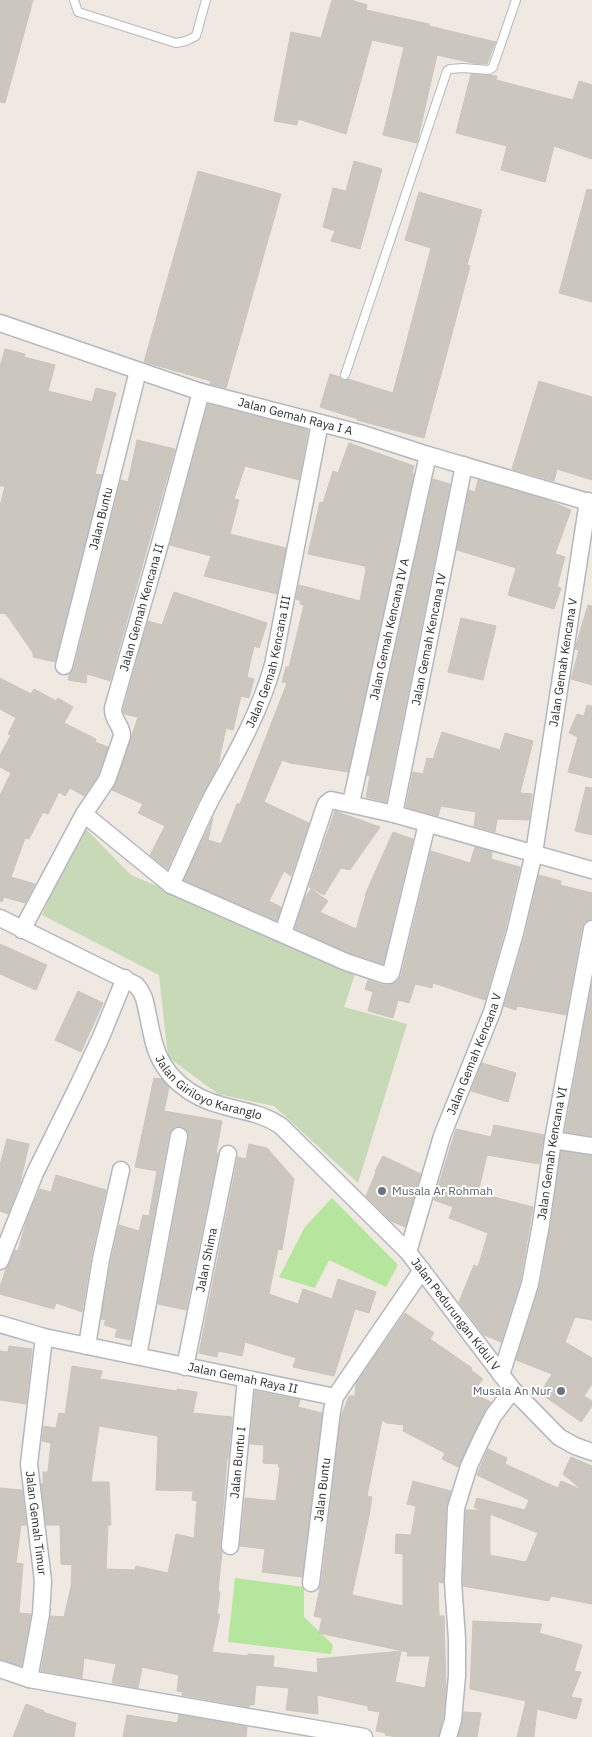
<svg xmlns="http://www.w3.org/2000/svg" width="592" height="1737" viewBox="0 0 592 1737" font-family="'IBM Plex Sans',sans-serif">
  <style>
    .green { fill: #b6e59e }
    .cemetery { fill: #c8d9b8 }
    .building { fill: #cbc7bf; stroke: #cbc5ba; fill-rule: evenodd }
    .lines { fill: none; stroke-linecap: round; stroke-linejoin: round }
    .lane-casing { stroke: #b4b7c1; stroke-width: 10 }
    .street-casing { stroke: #b4b7c1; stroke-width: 19 }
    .lane { stroke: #fff; stroke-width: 8 }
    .street { stroke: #fff; stroke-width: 16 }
    .worship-dot { fill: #6b7280; stroke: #fff; stroke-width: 2 }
    .labels { text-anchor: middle; stroke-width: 4; stroke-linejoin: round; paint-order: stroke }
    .street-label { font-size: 12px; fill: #2e2e2e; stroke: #fff }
    .worship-label { font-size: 12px; fill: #5b616d; stroke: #fff; text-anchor: start }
  </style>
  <rect width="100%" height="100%" fill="#efe9e1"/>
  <g class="green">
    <path d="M332,1198L398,1265L386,1287L329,1260L315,1288L279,1277L305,1227Z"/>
    <path d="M235,1578L304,1587V1617L333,1645L331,1654L228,1642Z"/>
  </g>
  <path class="cemetery" d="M83,826L131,875L356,971L344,1007L407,1024L358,1183L274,1106L218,1094L168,1057L159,975L42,915Z"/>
  <g class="building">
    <path d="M0,0H33L5,103L0,102Z"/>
    <path d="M332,0H351L367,5L366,10L429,24V26L496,42L495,43L487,64L473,63L437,55L417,143L383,135L404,47L372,40L346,134L298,119L297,125L274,121L291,32L321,38Z"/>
    <path d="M471,74L497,76L496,80L573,100L579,81L592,85V159L554,146L545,182L501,170L507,146L456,133Z"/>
    <path d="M354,161L382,169L360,249L331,241L335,231L323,227L333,188L346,191Z"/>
    <path d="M198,171L281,194L226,388L210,384L211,381L144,362Z"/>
    <path d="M587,189L592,190V302L559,293Z"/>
    <path d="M419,192L482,210L467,265L470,266L424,438L357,420L358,419L320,407L330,374L340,377L344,380L348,379L393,393L431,248L405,240Z"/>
    <path d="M5,349L25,354L24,357L55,365L48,391L92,402L96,388L116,393L95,474L102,475L55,662L33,657V653L6,614L0,613V506L5,486H0V367Z"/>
    <path d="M539,381L592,397V480L557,469L554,481L512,469Z"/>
    <path d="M208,404L308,430L299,480L245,466L234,499L239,500L230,534L286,548L277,594L204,576L211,556L170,545Z"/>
    <path d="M137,440L175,449L110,681L87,674L86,683L68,680L69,675L74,668L121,480L128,482Z"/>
    <path d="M349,443L414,466L412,473L414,474L348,772L290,763L282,760L264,802L309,823L291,876L284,871L269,901L281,907L277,921L184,880L213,818L208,840L221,844L237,804H240L287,683L282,682L286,667H289L304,605L300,604L301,601L296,599L299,585L360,601L366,569H365V566L308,554L320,502L323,503L333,471L338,473Z"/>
    <path d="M433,479L450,484L386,802L366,797L370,776L367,775Z"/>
    <path d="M478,480L548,500L571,510L555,554L565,557L557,587L561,588L554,609L508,595L516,568L457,550L469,490L475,492Z"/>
    <path d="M174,592L267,623L259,648L254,646L247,677L254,679L249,698L241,696L233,730L226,728L218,766L197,804L167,869L150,855L165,826L138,813L143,804L112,790L116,783L138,717L124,714L123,710L148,621L162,625Z"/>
    <path d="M588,605L592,606V685L571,679L579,650L575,649L576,645Z"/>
    <path d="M461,618L496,626L483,680L448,672Z"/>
    <path d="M0,678L31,694L34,689L56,701L58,698L73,707L64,723L96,739L95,742L108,747L98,776L84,796L70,788L65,796L59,792L48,814L43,812L29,839L25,838L11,877L35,884L25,903L4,897L2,902L0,901V795L11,773L0,767V755L11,735L8,734L16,718L0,709Z"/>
    <path d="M587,705L592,706V778L568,772L578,737L569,733L577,714L584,716Z"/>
    <path d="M442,732L500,750L505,733L533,741L520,793L532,794L529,820L497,819L495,832L474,826L476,812L441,806L438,816L406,807L413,772L423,774L427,758L433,759Z"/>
    <path d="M586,787L592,788V835L575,831Z"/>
    <path d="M335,811L380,827L350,870L341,868L324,895L309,887Z"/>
    <path d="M393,832L413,839L383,964L350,953L295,929L305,898L311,889L328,901L320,912L356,929L366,895H365Z"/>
    <path d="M475,847L492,852L491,859L520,867L505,930L485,1000L433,983L432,988L415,984L409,1003L398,1000L393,1018L368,1011L373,992L365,989L368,980L382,985H389L396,982L401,976L431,851L470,863Z"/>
    <path d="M539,875L561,881L560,885L592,893V919L585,922L582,927L566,1015L517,1006L516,1010L504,1006L525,936Z"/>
    <path d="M0,944L47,965L36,990L0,974Z"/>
    <path d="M592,984V1136L565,1132Z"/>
    <path d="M78,991L103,1003L81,1052L55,1040Z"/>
    <path d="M482,1063L516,1073L508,1102L471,1091Z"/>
    <path d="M154,1078L162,1079L169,1087L164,1111L222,1121L216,1153H218L186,1310L158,1304L189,1137L186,1129L180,1126L175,1127L169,1134L131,1340L115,1337L117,1329L104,1325L106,1320L101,1319L111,1261L119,1225L139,1231L143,1215L149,1216L157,1171L135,1167Z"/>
    <path d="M494,1125L544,1135L539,1164L487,1155L478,1193L533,1207L520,1282L501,1342L484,1335L459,1302L474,1265L478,1267L488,1233L449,1218L453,1207L434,1200L456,1129L491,1137Z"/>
    <path d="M7,1139L29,1144L20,1183L8,1214L0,1211V1165Z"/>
    <path d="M249,1144L267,1148L294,1179L282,1250L278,1249L269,1294L298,1304L303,1289L332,1299L338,1279L376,1292L369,1313L355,1309L334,1376L293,1367L296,1358L245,1342L242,1356L218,1351L217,1357L199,1353L238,1157L246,1159Z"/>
    <path d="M561,1151L592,1156V1320L575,1317L565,1342L592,1358V1384L584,1396L592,1401V1406L581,1422L540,1393L552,1374L516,1360L540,1286L551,1225Z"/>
    <path d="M383,1156L421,1174L405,1227L391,1221L366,1196L376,1172L375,1171Z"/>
    <path d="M56,1175L106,1190L91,1257L82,1312L56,1303L54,1309L0,1294V1287L6,1269L9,1265L15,1250L18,1251L27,1219L40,1189L51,1192Z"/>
    <path d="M405,1313L434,1333L430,1339L472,1368L471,1370L483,1379L472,1393L491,1402L484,1412L458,1467L442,1459L445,1453L403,1431L404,1425L387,1423L382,1420L367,1496L372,1497L369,1516L352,1595L403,1606V1554L395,1553L396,1534L411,1535L416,1506L407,1504L413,1481L451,1491L446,1508L443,1583L438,1582L439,1616H444L446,1691L443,1718L438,1737H397L385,1735L386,1733L376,1731L380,1712L368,1710V1706L317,1695L318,1714L286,1710L289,1688L256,1685L254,1705H250L249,1707L182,1695L183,1692L177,1691L179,1675L142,1667L138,1688L112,1683L116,1664L84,1658L82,1678L41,1671L51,1616L64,1617L71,1587L72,1565L61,1564L60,1525H46L41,1484H43V1472H48L51,1443L42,1441L44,1426L56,1428L59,1413L65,1414L72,1366L102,1371L100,1379L177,1391V1389L197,1392L193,1413L232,1417L228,1459H227L220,1545L222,1552L218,1592H220L217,1614H220L212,1652L248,1656V1654L274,1656L273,1667L318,1673L317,1659L401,1651L395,1682L425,1688L430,1656H407L408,1652L319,1633L322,1618L314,1616L322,1579L341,1417L349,1396H355L356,1383ZM99,1426L158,1436L156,1490L193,1491L192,1500L197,1501L194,1538L176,1534L168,1573L136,1566L135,1570L106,1569L108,1525H111L109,1482H91Z"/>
    <path d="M9,1346L32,1349L26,1404L0,1400V1351L8,1352Z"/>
    <path d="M255,1391L300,1400L298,1407L322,1413L302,1577L262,1572L265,1549L240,1546L245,1498L276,1501L280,1467H278L279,1464L263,1463L264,1445L250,1444Z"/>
    <path d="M488,1449L507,1458L505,1464L558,1488L561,1481L582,1490L563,1474L571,1457L592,1466V1604L551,1596L549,1601L463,1586L466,1510H481L474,1507L477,1498L525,1510L529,1500L477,1475ZM490,1514L538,1533L527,1560L525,1562L490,1555Z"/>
    <path d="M0,1488L22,1490L26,1525H21L16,1563L23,1564L19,1613L31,1614L21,1666L0,1659Z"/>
    <path d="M473,1621L542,1624L539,1633L582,1645L574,1671L581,1672L571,1697L582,1699L576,1719L537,1709L534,1737H517L526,1701L470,1689Z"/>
    <path d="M26,1704L44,1711L43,1712L76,1723L74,1737H13Z"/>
    <path d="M464,1712L481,1713L477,1737H458Z"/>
    <path d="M127,1715L177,1723L179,1715L247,1727L246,1737H123Z"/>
  </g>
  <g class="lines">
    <defs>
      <g id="lane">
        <path d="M74,0L78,12L176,43L186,41L196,36L206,0"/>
        <path d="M345,375L447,71L450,69L463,68L489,70L493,67L516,0"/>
      </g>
      <g id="street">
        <path id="s1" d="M0,323L201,392L363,434L428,455L592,503"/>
        <path id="s2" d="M64,666L138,371"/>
        <path id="s3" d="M351,803L428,455"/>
        <path id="s4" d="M84,814L107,780L122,736C122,725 112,720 113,708L161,540L201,392"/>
        <path id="s5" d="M394,814L464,465"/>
        <path id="s6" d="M171,885C185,856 197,826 212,797C236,754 260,712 273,665L320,423"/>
        <path id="s7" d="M0,918L136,985L140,990L144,998C148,1013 150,1028 154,1043C163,1077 191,1098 224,1106C245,1112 262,1113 281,1126L408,1252L513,1390L559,1437L575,1446L592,1452"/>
        <path d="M22,930L84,814L171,885L346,962L385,975H389L391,973L427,824"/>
        <path d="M283,933L324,809L326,804L331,800L394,814L592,870"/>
        <path d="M553,1140L592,1146"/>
        <path id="s8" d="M408,1252L442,1136L492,1012L515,933L534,853L588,501"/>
        <path d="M0,1261L35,1173L76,1090L101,1037L125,978"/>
        <path id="s9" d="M0,1324L44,1337L335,1397"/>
        <path d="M87,1346L101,1259L121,1170"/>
        <path d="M138,1356L179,1136"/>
        <path id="s10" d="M185,1367L228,1154"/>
        <path id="s11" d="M501,1375L530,1284L541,1224L553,1140L592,929"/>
        <path id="s12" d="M230,1546L246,1379"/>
        <path id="s13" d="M311,1583L332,1411L335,1397L422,1270"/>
        <path d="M0,1669L29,1679L364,1737"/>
        <path d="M29,1679L41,1614L43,1581L29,1464L44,1337"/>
        <path d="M448,1737L453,1720L457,1676V1639L453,1582L456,1508L469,1466L481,1440L493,1416L513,1390"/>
      </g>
    </defs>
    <use href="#lane" class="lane-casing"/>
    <use href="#street" class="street-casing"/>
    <use href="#lane" class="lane"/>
    <use href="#street" class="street"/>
  </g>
  <g class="worship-dot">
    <circle cx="382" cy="1191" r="5"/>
    <circle cx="561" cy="1391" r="5"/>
  </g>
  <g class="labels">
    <g class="street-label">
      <text dy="4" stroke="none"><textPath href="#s1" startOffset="310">Jalan Gemah Raya I A</textPath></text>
      <text dy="4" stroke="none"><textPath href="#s2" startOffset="152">Jalan Buntu</textPath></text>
      <text dy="4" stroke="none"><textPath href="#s4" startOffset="222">Jalan Gemah Kencana II</textPath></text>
      <text dy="4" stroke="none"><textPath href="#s3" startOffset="178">Jalan Gemah Kencana IV A</textPath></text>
      <text dy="4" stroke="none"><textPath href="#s5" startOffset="178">Jalan Gemah Kencana IV</textPath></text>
      <text dy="4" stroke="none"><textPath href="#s6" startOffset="245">Jalan Gemah Kencana III</textPath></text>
      <text dy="4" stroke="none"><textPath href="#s8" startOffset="612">Jalan Gemah Kencana V</textPath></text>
      <text dy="4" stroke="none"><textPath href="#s8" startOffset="209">Jalan Gemah Kencana V</textPath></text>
      <text dy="4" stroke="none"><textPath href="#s7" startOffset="289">Jalan Giriloyo Karanglo</textPath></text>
      <text dy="4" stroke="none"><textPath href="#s11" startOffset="228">Jalan Gemah Kencana VI</textPath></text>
      <text dy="4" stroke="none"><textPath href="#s10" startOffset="109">Jalan Shima</textPath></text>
      <text dy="4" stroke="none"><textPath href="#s7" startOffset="630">Jalan Pedurungan Kidul V</textPath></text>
      <text dy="4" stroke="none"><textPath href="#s9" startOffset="249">Jalan Gemah Raya II</textPath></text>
      <text dy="4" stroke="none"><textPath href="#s12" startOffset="84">Jalan Buntu I</textPath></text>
      <text dy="4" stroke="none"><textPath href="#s13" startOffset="94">Jalan Buntu</textPath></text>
      <text transform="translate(36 1523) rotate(83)" y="4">Jalan Gemah Timur</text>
    </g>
    <g class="worship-label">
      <text x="392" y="1195">Musala Ar Rohmah</text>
      <text x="551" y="1395" text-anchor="end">Musala An Nur</text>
    </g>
  </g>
</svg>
